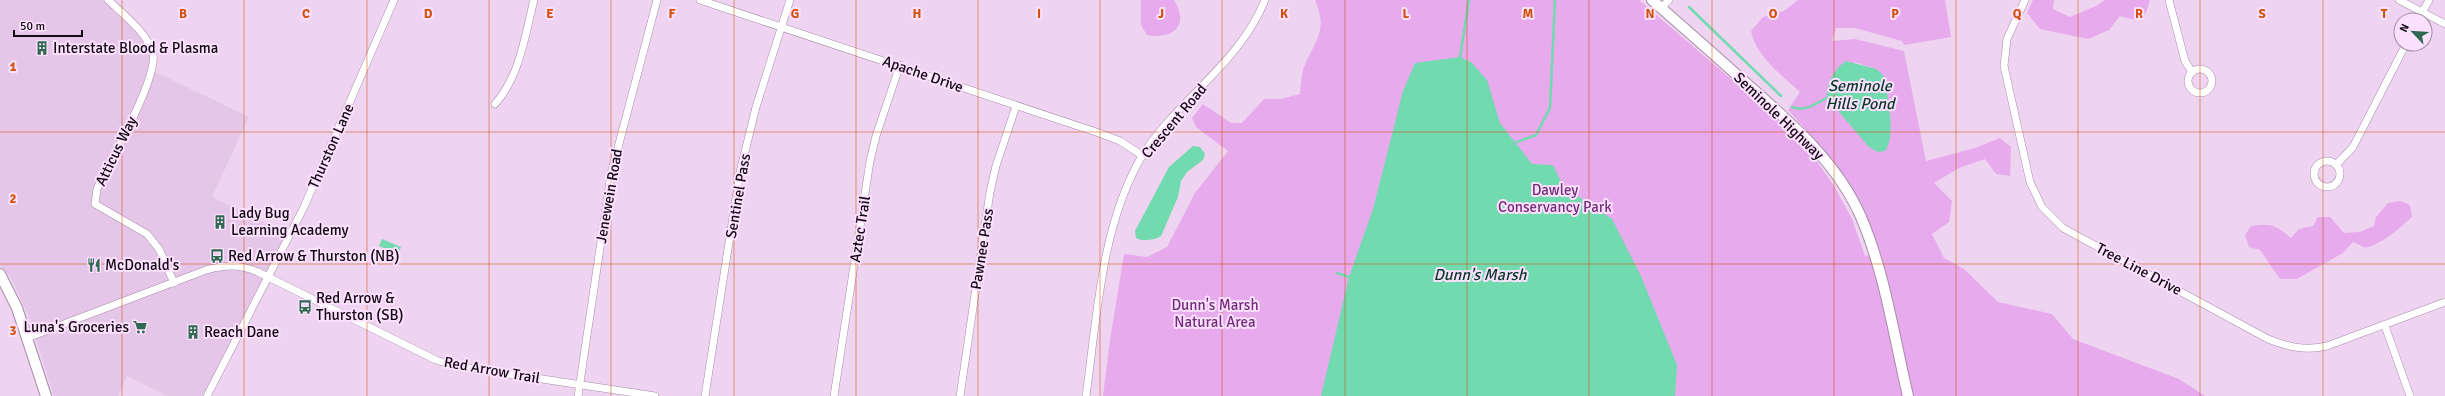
<svg xmlns="http://www.w3.org/2000/svg" width="2445" height="396" viewBox="0 0 2445 396" font-family="Signika,sans-serif">
  <style>
    .built { fill: #e5c6e9 }
    .green { fill: #e7aaed; fill-rule: evenodd }
    .water { fill: #71daaf }
    .lines { fill: none; stroke-linecap: round; stroke-linejoin: round }
    .stream { stroke: #71daaf; stroke-width: 2.5 }
    .street-casing { stroke: #a68da8; stroke-width: 8 }
    .secondary-casing { stroke: #a68da8; stroke-width: 12 }
    .street { stroke: #fff; stroke-width: 7 }
    .secondary { stroke: #fff; stroke-width: 10 }
    .grid { fill: none; stroke: #d3510d; stroke-width: 1; stroke-opacity: 0.55 }
    .labels { text-anchor: middle; stroke-width: 4; stroke-linejoin: round; paint-order: stroke }
    .poi-label { font-size: 15px; fill: #120913; stroke: #fce1fe; text-anchor: start }
    .street-label { font-size: 15px; fill: #120913; stroke: #fce1fe }
    .park-label { font-size: 15px; fill: #742c7d; stroke: #fce1fe }
    .water-label { font-size: 16px; font-style: italic; fill: #093929; stroke: #fce1fe }
    .grid-label { font-size: 13px; text-anchor: middle; font-weight: bold; fill: #d3510d; stroke: #fce1fe; stroke-width: 4; stroke-linejoin: round; paint-order: stroke }
  </style>
  <rect width="100%" height="100%" fill="#efd4f1"/>
  <path class="built" d="M0,0H108L143,37L152,56L149,69L249,117L212,197L289,235L207,396H167L127,376L118,396H54L28,315L12,279L0,265Z"/>
  <g class="green">
    <path d="M1174,0C1190,25 1173,40 1147,35L1141,25V0Z"/>
    <path d="M1315,0H1639L1767,110L1811,153L1834,186L1852,219L1865,256L1880,252C1859,190 1831,157 1788,110L1800,92C1782,75 1756,57 1751,31L1763,17L1784,11L1798,0H1945L1951,37L1904,45L1902,41L1855,28H1836L1832,41L1855,39L1904,51L1926,161L1975,148L2000,138L2011,147L2010,176L1996,174L1985,159L1959,168L1934,183L1952,201L1949,222L1932,234L1944,258L1964,269L1998,302L2052,314L2073,339L2179,379L2205,396H1103L1110,340L1124,254L1147,257L1167,247L1195,193L1228,151L1196,127L1192,118L1203,104L1231,123H1242L1264,99H1281L1300,94C1301,85 1301,75 1304,67C1316,39 1328,31 1315,0ZM1854,62L1876,69L1847,121L1827,98Z"/>
    <path d="M2033,0H2054L2053,9L2070,17L2096,6L2105,0H2150L2146,13L2136,20L2120,16L2109,30L2088,39L2040,29L2027,13Z"/>
    <path d="M2400,201L2410,205L2412,217C2398,230 2384,242 2366,248L2353,242L2343,253L2297,279H2280L2260,250L2249,247L2245,235L2251,226C2272,223 2275,225 2291,238L2299,229L2313,226L2318,217H2330L2344,233L2360,232L2374,226L2376,217L2388,203Z"/>
  </g>
  <g class="water">
    <path d="M1460,57L1471,62L1487,80L1500,123L1532,164L1553,165L1563,186L1612,219L1641,276L1677,365L1675,396H1321L1349,277L1373,209L1403,91L1415,63Z"/>
    <path d="M1846,61L1876,69L1884,76C1887,94 1897,136 1885,151L1878,152L1869,147L1827,98C1826,83 1834,69 1846,61Z"/>
    <path d="M1193,146L1200,147L1205,154L1203,160L1187,172L1181,181L1178,197L1161,236C1155,240 1143,242 1136,238L1135,231L1169,167Z"/>
    <path d="M382,239L401,247L398,254L379,246Z"/>
  </g>
  <g class="lines">
    <g class="stream">
      <path d="M1689,7L1781,96"/>
      <path d="M1460,57L1469,0"/>
      <path d="M1792,107C1805,112 1815,104 1827,98"/>
      <path d="M1517,142L1536,135L1550,108L1555,0"/>
      <path d="M1337,273L1349,277"/>
    </g>
    <defs>
      <g id="street">
        <path d="M108,0C123,14 148,33 153,54C158,78 109,164 97,189L95,204L147,234L159,249L174,283"/>
        <path d="M700,0L1099,133L1120,141L1143,156"/>
        <path d="M2025,0L2007,39L2004,66L2030,182L2042,207L2063,228L2268,339C2288,347 2306,351 2327,346L2445,302"/>
        <path d="M2169,0L2185,61L2192,72"/>
        <path d="M2399,0L2445,24"/>
        <path d="M1661,8L1669,0"/>
        <path d="M2418,20L2429,0"/>
        <circle cx="2200" cy="81" r="12"/>
        <path d="M495,104C520,76 525,35 534,0"/>
        <circle cx="2327" cy="174" r="13"/>
        <path d="M2336,165L2353,147L2406,44"/>
        <path d="M2385,326L2410,396"/>
        <path d="M27,338L206,270C226,265 239,264 258,272L436,360L456,366L655,396"/>
        <path d="M207,396L304,207L394,0"/>
        <path d="M578,396L611,174L657,0"/>
        <path d="M705,396L740,172L756,107L790,0"/>
        <path d="M834,396L870,161L876,136L900,65"/>
        <path d="M960,396L990,192L996,166L1016,106"/>
        <path d="M1086,396C1097,318 1101,225 1142,156C1177,100 1240,63 1265,0"/>
      </g>
      <g id="secondary">
        <path d="M1652,0C1684,28 1716,56 1747,84C1791,123 1837,162 1861,217C1885,273 1894,337 1908,396"/>
        <path d="M0,274L17,308L46,396"/>
      </g>
    </defs>
    <use href="#street" class="street-casing"/>
    <use href="#secondary" class="secondary-casing"/>
    <use href="#street" class="street"/>
    <use href="#secondary" class="secondary"/>
  </g>
  <path class="grid" d="M122,0V396M244,0V396M367,0V396M489,0V396M611,0V396M734,0V396M856,0V396M978,0V396M1100,0V396M1222,0V396M1345,0V396M1467,0V396M1589,0V396M1712,0V396M1834,0V396M1956,0V396M2078,0V396M2200,0V396M2323,0V396M0,132H2445M0,264H2445"/>
  <defs>
    <symbol id="building-bare" viewBox="-9 -9 18 18"><path d="M-4-6H4V6H1V3H-1V6H-4ZM-2.5-4.3h1.7v1.8h-1.7ZM.8-4.3h1.7v1.8H.8ZM-2.5-1h1.7V.8h-1.7ZM.8-1h1.7V.8H.8Z" fill="#2f6952" stroke="#fce1fe" stroke-width="2.5" paint-order="stroke"/></symbol>
    <symbol id="bus-bare" viewBox="-9 -9 18 18"><path d="M-5-6H5V4H4V6H2V4H-2V6H-4V4H-5ZM-3.5-4V0h7V-4ZM-3.5 1.2v1.5H-2V1.2ZM2 1.2v1.5H3.5V1.2Z" fill="#2f6952" stroke="#fce1fe" stroke-width="2.5" paint-order="stroke"/></symbol>
    <symbol id="restaurant-bare" viewBox="-9 -9 18 18"><path d="M-5-6h1v4h1v-4h1v4h1v-4h1v5L-1.5 .5V6h-2V.5L-5-1ZM5-6V6H3V1.5H1.5Q1.5-4 5-6Z" fill="#2f6952" stroke="#fce1fe" stroke-width="2.5" paint-order="stroke"/></symbol>
    <symbol id="supermarket-bare" viewBox="-9 -9 18 18"><path d="M-6-5.5h2.5l.6 2H6L4.5 2H-2.5L-4.4-4H-6ZM-1.5 3.2a1.3 1.3 0 1 0 .1 0ZM3 3.2a1.3 1.3 0 1 0 .1 0Z" fill="#2f6952" stroke="#fce1fe" stroke-width="2.5" paint-order="stroke"/></symbol>
  </defs>
  <g fill-rule="evenodd">
    <use href="#building-bare" x="32" y="38" width="20" height="20"/>
    <use href="#building-bare" x="210" y="212" width="20" height="20"/>
    <use href="#bus-bare" x="207" y="246" width="20" height="20"/>
    <use href="#restaurant-bare" x="84" y="255" width="20" height="20"/>
    <use href="#bus-bare" x="295" y="297" width="20" height="20"/>
    <use href="#supermarket-bare" x="130" y="317" width="20" height="20"/>
    <use href="#building-bare" x="183" y="322" width="20" height="20"/>
  </g>
  <g class="labels">
    <g class="poi-label">
      <text x="53" y="53">Interstate Blood &amp; Plasma</text>
      <text x="231" y="218">Lady Bug<tspan x="231" dy="17">Learning Academy</tspan></text>
      <text x="228" y="261">Red Arrow &amp; Thurston (NB)</text>
      <text x="105" y="270">McDonald's</text>
      <text x="316" y="303">Red Arrow &amp;<tspan x="316" dy="17">Thurston (SB)</tspan></text>
      <text x="129" y="332" text-anchor="end">Luna's Groceries</text>
      <text x="204" y="337">Reach Dane</text>
    </g>
    <g class="street-label">
      <text transform="translate(923 74) rotate(19)" y="5">Apache Drive</text>
      <text transform="translate(1779 116) rotate(44)" y="5">Seminole Highway</text>
      <text transform="translate(1174 121) rotate(-50)" y="5">Crescent Road</text>
      <text transform="translate(331 146) rotate(-66)" y="5">Thurston Lane</text>
      <text transform="translate(116 151) rotate(-64)" y="5">Atticus Way</text>
      <text transform="translate(609 196) rotate(-80)" y="5">Jenewein Road</text>
      <text transform="translate(738 196) rotate(-80)" y="5">Sentinel Pass</text>
      <text transform="translate(860 229) rotate(-81)" y="5">Aztec Trail</text>
      <text transform="translate(982 249) rotate(-81)" y="5">Pawnee Pass</text>
      <text transform="translate(2139 269) rotate(28)" y="5">Tree Line Drive</text>
      <text transform="translate(492 370) rotate(10)" y="5">Red Arrow Trail</text>
    </g>
    <g class="park-label">
      <text x="1555" y="195">Dawley<tspan x="1555" dy="17">Conservancy Park</tspan></text>
      <text x="1215" y="310">Dunn's Marsh<tspan x="1215" dy="17">Natural Area</tspan></text>
    </g>
    <g class="water-label">
      <text x="1860" y="91">Seminole<tspan x="1860" dy="18">Hills Pond</tspan></text>
      <text x="1480" y="280">Dunn's Marsh</text>
    </g>
  </g>
  <g class="grid-label">
    <text x="183" y="18">B</text>
    <text x="306" y="18">C</text>
    <text x="428" y="18">D</text>
    <text x="550" y="18">E</text>
    <text x="672" y="18">F</text>
    <text x="795" y="18">G</text>
    <text x="917" y="18">H</text>
    <text x="1039" y="18">I</text>
    <text x="1161" y="18">J</text>
    <text x="1284" y="18">K</text>
    <text x="1406" y="18">L</text>
    <text x="1528" y="18">M</text>
    <text x="1650" y="18">N</text>
    <text x="1773" y="18">O</text>
    <text x="1895" y="18">P</text>
    <text x="2017" y="18">Q</text>
    <text x="2139" y="18">R</text>
    <text x="2262" y="18">S</text>
    <text x="2384" y="18">T</text>
    <text x="13" y="71">1</text>
    <text x="13" y="203">2</text>
    <text x="13" y="335">3</text>
  </g>
  <g transform="translate(2413 32) rotate(295)"><circle r="19" fill="#fce1fe" stroke="#9e8ba0"/>
  <path d="M0-3L7 15L0 10L-7 15Z" fill="#2f6952"/>
  <text y="-6" font-size="11" font-weight="bold" text-anchor="middle" fill="#120913">N</text>
  </g>
  <path d="M14 30v6h68v-6" fill="none" stroke="#120913" stroke-width="2"/>
  <text x="20" y="30" font-size="12" fill="#120913" stroke="#fce1fe" stroke-width="3" paint-order="stroke">50 m</text>
</svg>
